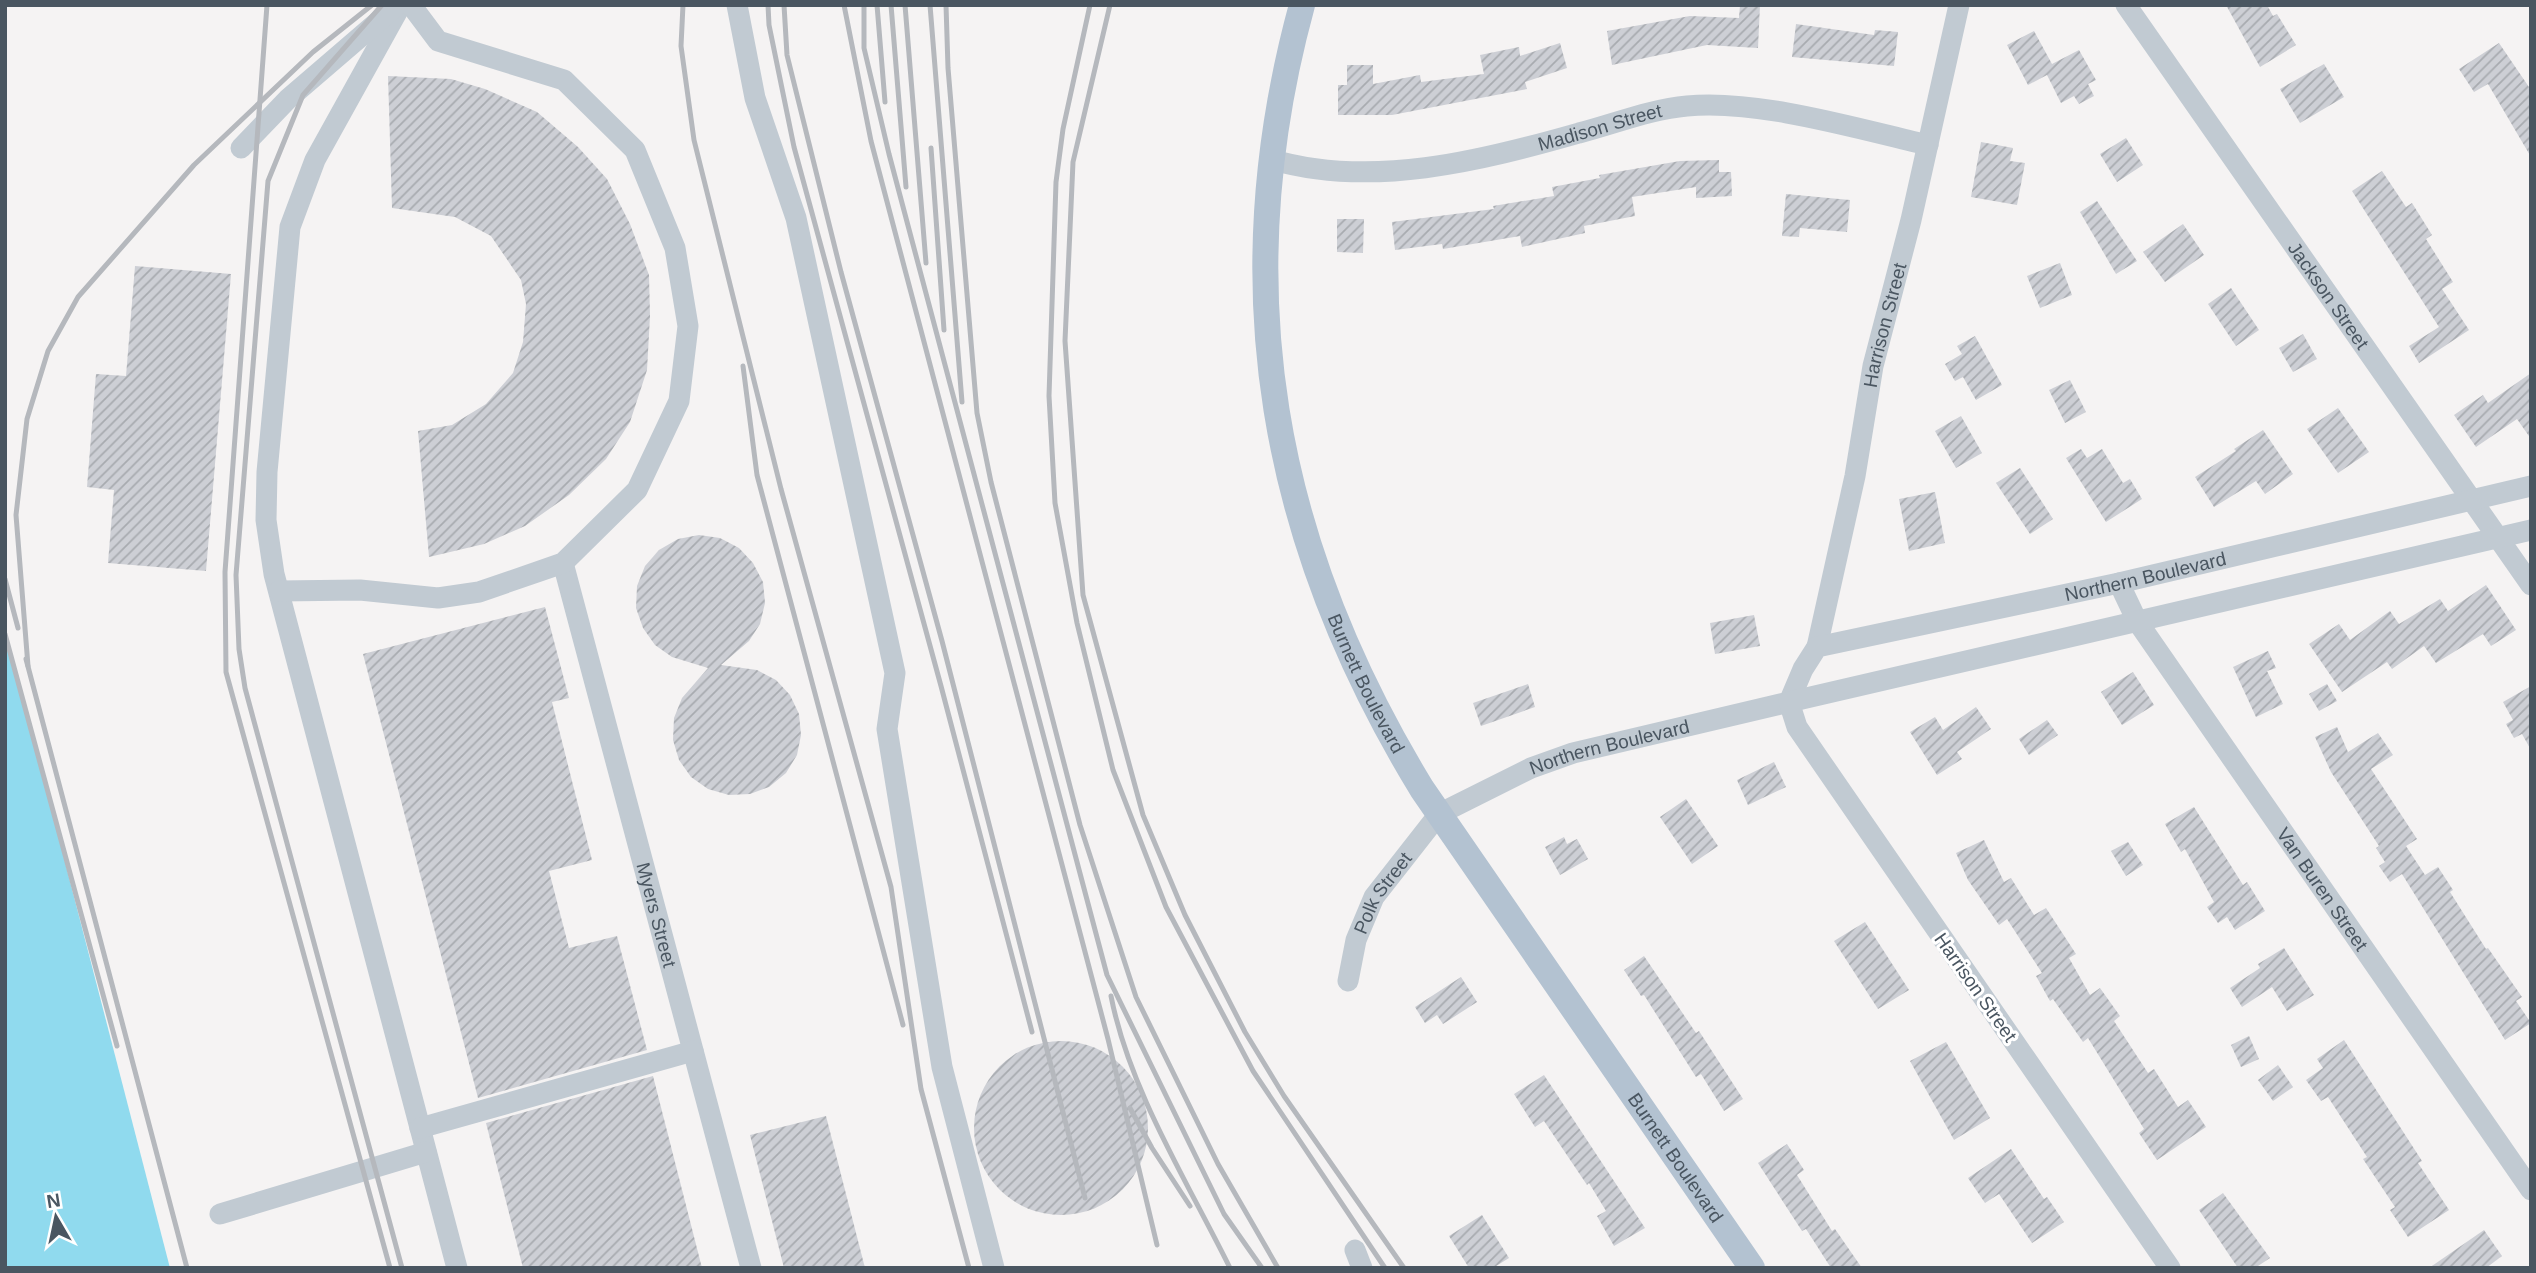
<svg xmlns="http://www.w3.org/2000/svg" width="2536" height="1273" viewBox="0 0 2536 1273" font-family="Arial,sans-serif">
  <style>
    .water { fill: #90daee }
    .building { fill: url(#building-hatch) }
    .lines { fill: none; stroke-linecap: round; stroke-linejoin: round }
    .minor { stroke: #c1cad2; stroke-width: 21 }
    .major { stroke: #b3c2d1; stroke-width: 26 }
    .rail { stroke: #b5b8bd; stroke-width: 5 }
    .labels { text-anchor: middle; stroke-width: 6; stroke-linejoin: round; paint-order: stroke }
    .street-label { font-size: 19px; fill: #4a5661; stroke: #fff }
  </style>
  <defs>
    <pattern id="building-hatch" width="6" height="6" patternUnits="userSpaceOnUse" patternTransform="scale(1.75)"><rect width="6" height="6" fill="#cdcfd5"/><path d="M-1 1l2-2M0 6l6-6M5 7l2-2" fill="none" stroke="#a8abb0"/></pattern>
  </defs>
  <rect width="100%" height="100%" fill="#f5f3f3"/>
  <path class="water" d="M5,630L170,1268H5Z"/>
  <g class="building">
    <path d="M1740,5H1760L1758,48L1707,45L1612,65L1607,31L1690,16L1739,18Z"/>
    <path d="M2226,5H2267L2273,16L2277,14L2296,45L2260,67Z"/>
    <path d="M1796,24L1874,35L1875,30L1898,32L1894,66L1792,57Z"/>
    <path d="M2034,31L2052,64L2079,50L2096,80L2088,84L2094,96L2079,104L2074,96L2061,103L2047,75L2028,85L2007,45Z"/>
    <path d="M1560,43L1567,68L1525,82L1527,89L1392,115H1338V85H1347V65H1373V84L1420,75L1421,82L1484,74L1480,55L1519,47L1520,56Z"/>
    <path d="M2499,43L2531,90V157L2488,84L2474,92L2459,69Z"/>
    <path d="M2324,64L2344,97L2300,123L2280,89Z"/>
    <path d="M388,76L451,79L485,89L537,112L578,147L607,179L630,224L649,275L650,316L647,370L630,422L606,459L569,495L525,526L484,544L429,557L418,431L452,425L486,404L513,373L523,342L526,304L521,280L491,236L455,217L392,208Z"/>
    <path d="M2126,138L2143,165L2117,182L2100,154Z"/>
    <path d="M1981,142L2013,148L2010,161L2025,163L2017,205L1971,197Z"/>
    <path d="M1719,160V172H1731L1732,196L1696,198V187L1632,197L1635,216L1584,226L1585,233L1522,247L1520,236L1443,249L1442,244L1395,250L1392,222L1494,209L1493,206L1554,196L1552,187L1600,178L1599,175L1680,161Z"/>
    <path d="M2382,171L2406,207L2412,203L2432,235L2426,239L2453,282L2442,289L2469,330L2419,363L2409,346L2439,327L2352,191Z"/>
    <path d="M1786,194L1850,200L1847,232L1800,228L1799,237L1782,236Z"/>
    <path d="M2097,201L2137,261L2116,274L2080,212Z"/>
    <path d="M1337,219H1364L1363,253L1337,252Z"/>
    <path d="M2183,224L2204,255L2165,282L2143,252Z"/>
    <path d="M2060,263L2072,295L2040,308L2027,276Z"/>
    <path d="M135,266L231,274L206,571L108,563L114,490L87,487L96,374L126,376Z"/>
    <path d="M2231,288L2259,330L2236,346L2208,304Z"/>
    <path d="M2303,334L2317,359L2293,372L2279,348Z"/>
    <path d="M1975,336L2002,385L1976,400L1963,377L1955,381L1945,364L1962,354L1957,346Z"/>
    <path d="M2531,373V439L2517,419L2476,447L2454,415L2483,395L2488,403Z"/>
    <path d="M2070,380L2086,412L2065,423L2049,390Z"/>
    <path d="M2338,408L2369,452L2338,473L2307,429Z"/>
    <path d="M1961,416L1982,453L1956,468L1935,431Z"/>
    <path d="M2263,430L2293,474L2265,494L2256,481L2214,507L2195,477L2236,451L2234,449Z"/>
    <path d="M2081,449L2087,458L2102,449L2123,483L2130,479L2142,499L2106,522L2066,458Z"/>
    <path d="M2020,468L2053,519L2030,534L1996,483Z"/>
    <path d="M1935,492L1945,543L1909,551L1899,499Z"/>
    <path d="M699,535L720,538L739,548L753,563L763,582L765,603L760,624L749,641L721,665L757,670L776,680L790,695L799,714L801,735L797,755L786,773L769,787L750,794L729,795L708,789L691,777L679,760L673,740L674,718L682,698L708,668L672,657L655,645L643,628L636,608L637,586L645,566L659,550L678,539Z"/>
    <path d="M2486,585L2516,630L2491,646L2483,634L2436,663L2424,646L2392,669L2387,662L2342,692L2309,644L2339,624L2350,640L2390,611L2399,624L2440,599L2448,611Z"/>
    <path d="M545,607L569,698L552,702L592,860L549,871L569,948L617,936L647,1050L478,1098L363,654Z"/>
    <path d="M1754,615L1760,646L1715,654L1710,623Z"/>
    <path d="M2268,651L2276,668L2267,671L2283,704L2256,717L2233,667Z"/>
    <path d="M2133,672L2154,705L2122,725L2101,692Z"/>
    <path d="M1528,684L1535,707L1481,726L1473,703Z"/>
    <path d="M2327,684L2337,701L2319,711L2309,694Z"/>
    <path d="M2531,686V750L2522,734L2514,738L2506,724L2513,720L2503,702Z"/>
    <path d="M1976,707L1991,729L1957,752L1962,759L1937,775L1910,732L1935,717L1943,730Z"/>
    <path d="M2047,720L2058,735L2029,755L2019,739Z"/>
    <path d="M2337,727L2348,752L2378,733L2393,755L2371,769L2417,839L2406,846L2425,875L2438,867L2453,890L2450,892L2486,949L2488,948L2522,997L2516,1001L2531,1023L2505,1040L2402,874L2390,882L2379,866L2385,862L2376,848L2379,846L2331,772L2315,737Z"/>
    <path d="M1774,762L1786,787L1748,805L1737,780Z"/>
    <path d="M1686,799L1718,846L1692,864L1660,817Z"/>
    <path d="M2194,807L2243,885L2247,882L2265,911L2235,930L2227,917L2218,923L2207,907L2214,902L2185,849L2181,852L2165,824Z"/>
    <path d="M1564,837L1567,844L1577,839L1588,859L1560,875L1545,847Z"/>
    <path d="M1984,840L2004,882L2011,878L2034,915L2046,908L2076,954L2069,958L2090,995L2100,988L2120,1016L2114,1021L2148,1073L2154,1069L2178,1107L2188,1100L2206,1127L2157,1160L2139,1133L2144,1129L2088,1038L2083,1042L2053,999L2050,1001L2036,976L2042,973L2007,919L1999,925L1968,880L1956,853Z"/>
    <path d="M2128,842L2143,865L2126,876L2111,851Z"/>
    <path d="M1865,922L1909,990L1878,1009L1834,941Z"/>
    <path d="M2284,948L2314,995L2287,1011L2272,987L2242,1007L2230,988L2260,968L2258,964Z"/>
    <path d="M1644,956L1696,1033L1699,1031L1743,1099L1724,1111L1701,1074L1696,1077L1644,995L1641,996L1624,970Z"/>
    <path d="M1461,977L1477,1002L1443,1024L1437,1015L1425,1023L1415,1007Z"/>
    <path d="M2249,1036L2259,1059L2241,1067L2231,1045Z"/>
    <path d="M2344,1040L2422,1161L2418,1163L2449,1210L2408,1237L2390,1210L2395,1207L2363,1159L2367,1157L2328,1097L2321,1101L2306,1080L2323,1068L2317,1059Z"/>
    <circle cx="1061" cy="1128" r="87"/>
    <path d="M1946,1042L1990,1118L1954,1140L1910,1061Z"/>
    <path d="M2278,1065L2293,1087L2273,1101L2258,1080Z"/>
    <path d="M1544,1075L1645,1228L1614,1246L1597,1216L1606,1211L1589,1183L1587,1185L1544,1121L1535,1127L1514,1094Z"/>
    <path d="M653,1076L702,1268H523L486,1123Z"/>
    <path d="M826,1116L865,1268H784L750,1135Z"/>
    <path d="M1787,1144L1804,1170L1797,1175L1832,1231L1835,1229L1862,1268H1831L1806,1229L1802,1231L1758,1163Z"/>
    <path d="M2011,1149L2044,1199L2047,1197L2064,1222L2032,1243L1999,1194L1985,1203L1968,1178Z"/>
    <path d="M2223,1193L2270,1258L2255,1268H2238L2199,1210Z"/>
    <path d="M1482,1215L1509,1258L1493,1268H1469L1449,1236Z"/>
    <path d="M2484,1230L2502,1256L2486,1268H2429Z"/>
  </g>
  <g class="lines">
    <g class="minor">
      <path d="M401,5L315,160L290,227L267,472L266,520L274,574L457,1268"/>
      <path d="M737,5L755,98L796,218L895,673L887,729L942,1067L994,1268"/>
      <path id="s1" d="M2126,5L2531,585"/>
      <path d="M241,148L288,99L395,7"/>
      <path id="s2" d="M1270,159C1370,189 1481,161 1579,133C1614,124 1651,109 1687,106C1757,99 1859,129 1928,145"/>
      <path id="s3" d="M563,563L751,1268"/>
      <path id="s4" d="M2119,583L2137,621L2531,1190"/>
      <path d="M279,591L360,590L438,598L479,592L563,563L637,490L679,401L688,326L675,248L635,150L564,80L438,41L411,5"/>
      <path id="s5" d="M1817,647L1855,476L1873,366L1911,220L1959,5"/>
      <path id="s6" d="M1348,981L1356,940L1374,897L1439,814L1531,768L1573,753L1789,702L1803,669L1817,647L2119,583L2531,486"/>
      <path d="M420,1128L693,1051"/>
      <path d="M220,1214L426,1152"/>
      <path d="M1355,1250L1362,1268"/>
      <path d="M2170,1268L1797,727L1789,702L2531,530"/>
    </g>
    <path class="major" id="s7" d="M1302,5C1225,286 1271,542 1422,789L1752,1268"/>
    <g class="rail">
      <path d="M267,5L225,572L226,672L390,1268"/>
      <path d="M382,5L303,95L268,181L236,575L239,649L245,688L402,1268"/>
      <path d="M683,5L681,46L694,140L781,489L891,887L921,1089L969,1268"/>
      <path d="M768,5L769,25L794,147L941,686L1032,1032"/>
      <path d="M784,5L787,55L841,272L942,641L1085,1198"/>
      <path d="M844,5L871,141L1108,1039L1157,1245"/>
      <path d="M864,5V48L889,154L1107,975L1224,1214L1262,1268"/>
      <path d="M877,5L885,102"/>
      <path d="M891,5L906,187"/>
      <path d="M905,5L926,263"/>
      <path d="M930,5L962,402"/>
      <path d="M946,5L948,68L977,413L991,482L1080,825L1136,997L1218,1164L1278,1268"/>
      <path d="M1090,5L1063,129L1056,182L1049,396L1055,503L1077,623L1113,770L1166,907L1253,1071L1385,1268"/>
      <path d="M1110,5L1073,162L1065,341L1083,595L1143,815L1185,915L1245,1032L1284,1096L1404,1268"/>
      <path d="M931,148L944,330"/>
      <path d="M743,366L757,475L903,1025"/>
      <path d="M5,579L18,628"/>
      <path d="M5,634L117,1046"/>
      <path d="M26,659L187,1268"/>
      <path d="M28,666L16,515L27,419L48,351L78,297L194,165L313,52L372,5"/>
      <path d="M1111,996C1129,1089 1188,1183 1230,1268"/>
      <path d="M1130,1108L1152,1148L1190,1206"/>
    </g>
  </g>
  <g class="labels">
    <g class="street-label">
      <text dy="7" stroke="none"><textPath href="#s2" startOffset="336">Madison Street</textPath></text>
      <text dy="7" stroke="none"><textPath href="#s1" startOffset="354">Jackson Street</textPath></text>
      <text dy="7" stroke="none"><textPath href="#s5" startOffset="329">Harrison Street</textPath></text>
      <text dy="7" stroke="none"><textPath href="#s6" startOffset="961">Northern Boulevard</textPath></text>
      <text dy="7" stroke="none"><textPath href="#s7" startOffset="698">Burnett Boulevard</textPath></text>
      <text dy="7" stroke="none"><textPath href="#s6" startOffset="378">Northern Boulevard</textPath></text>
      <text dy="7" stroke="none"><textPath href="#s4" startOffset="368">Van Buren Street</textPath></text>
      <text dy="7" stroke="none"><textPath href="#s6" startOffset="96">Polk Street</textPath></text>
      <text dy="7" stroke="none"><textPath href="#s3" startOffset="364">Myers Street</textPath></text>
      <text transform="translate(1976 987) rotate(55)" y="7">Harrison Street</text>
      <text dy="7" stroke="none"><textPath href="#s7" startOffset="1265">Burnett Boulevard</textPath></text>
    </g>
  </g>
  <rect width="2536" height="1273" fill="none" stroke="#4a5661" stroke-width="14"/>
  <g transform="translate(56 1217) rotate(351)" stroke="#ffffff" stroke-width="5" paint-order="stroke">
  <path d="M0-5L12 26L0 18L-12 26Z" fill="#4a5661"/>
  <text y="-10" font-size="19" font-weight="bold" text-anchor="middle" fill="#4a5661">N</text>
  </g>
</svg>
